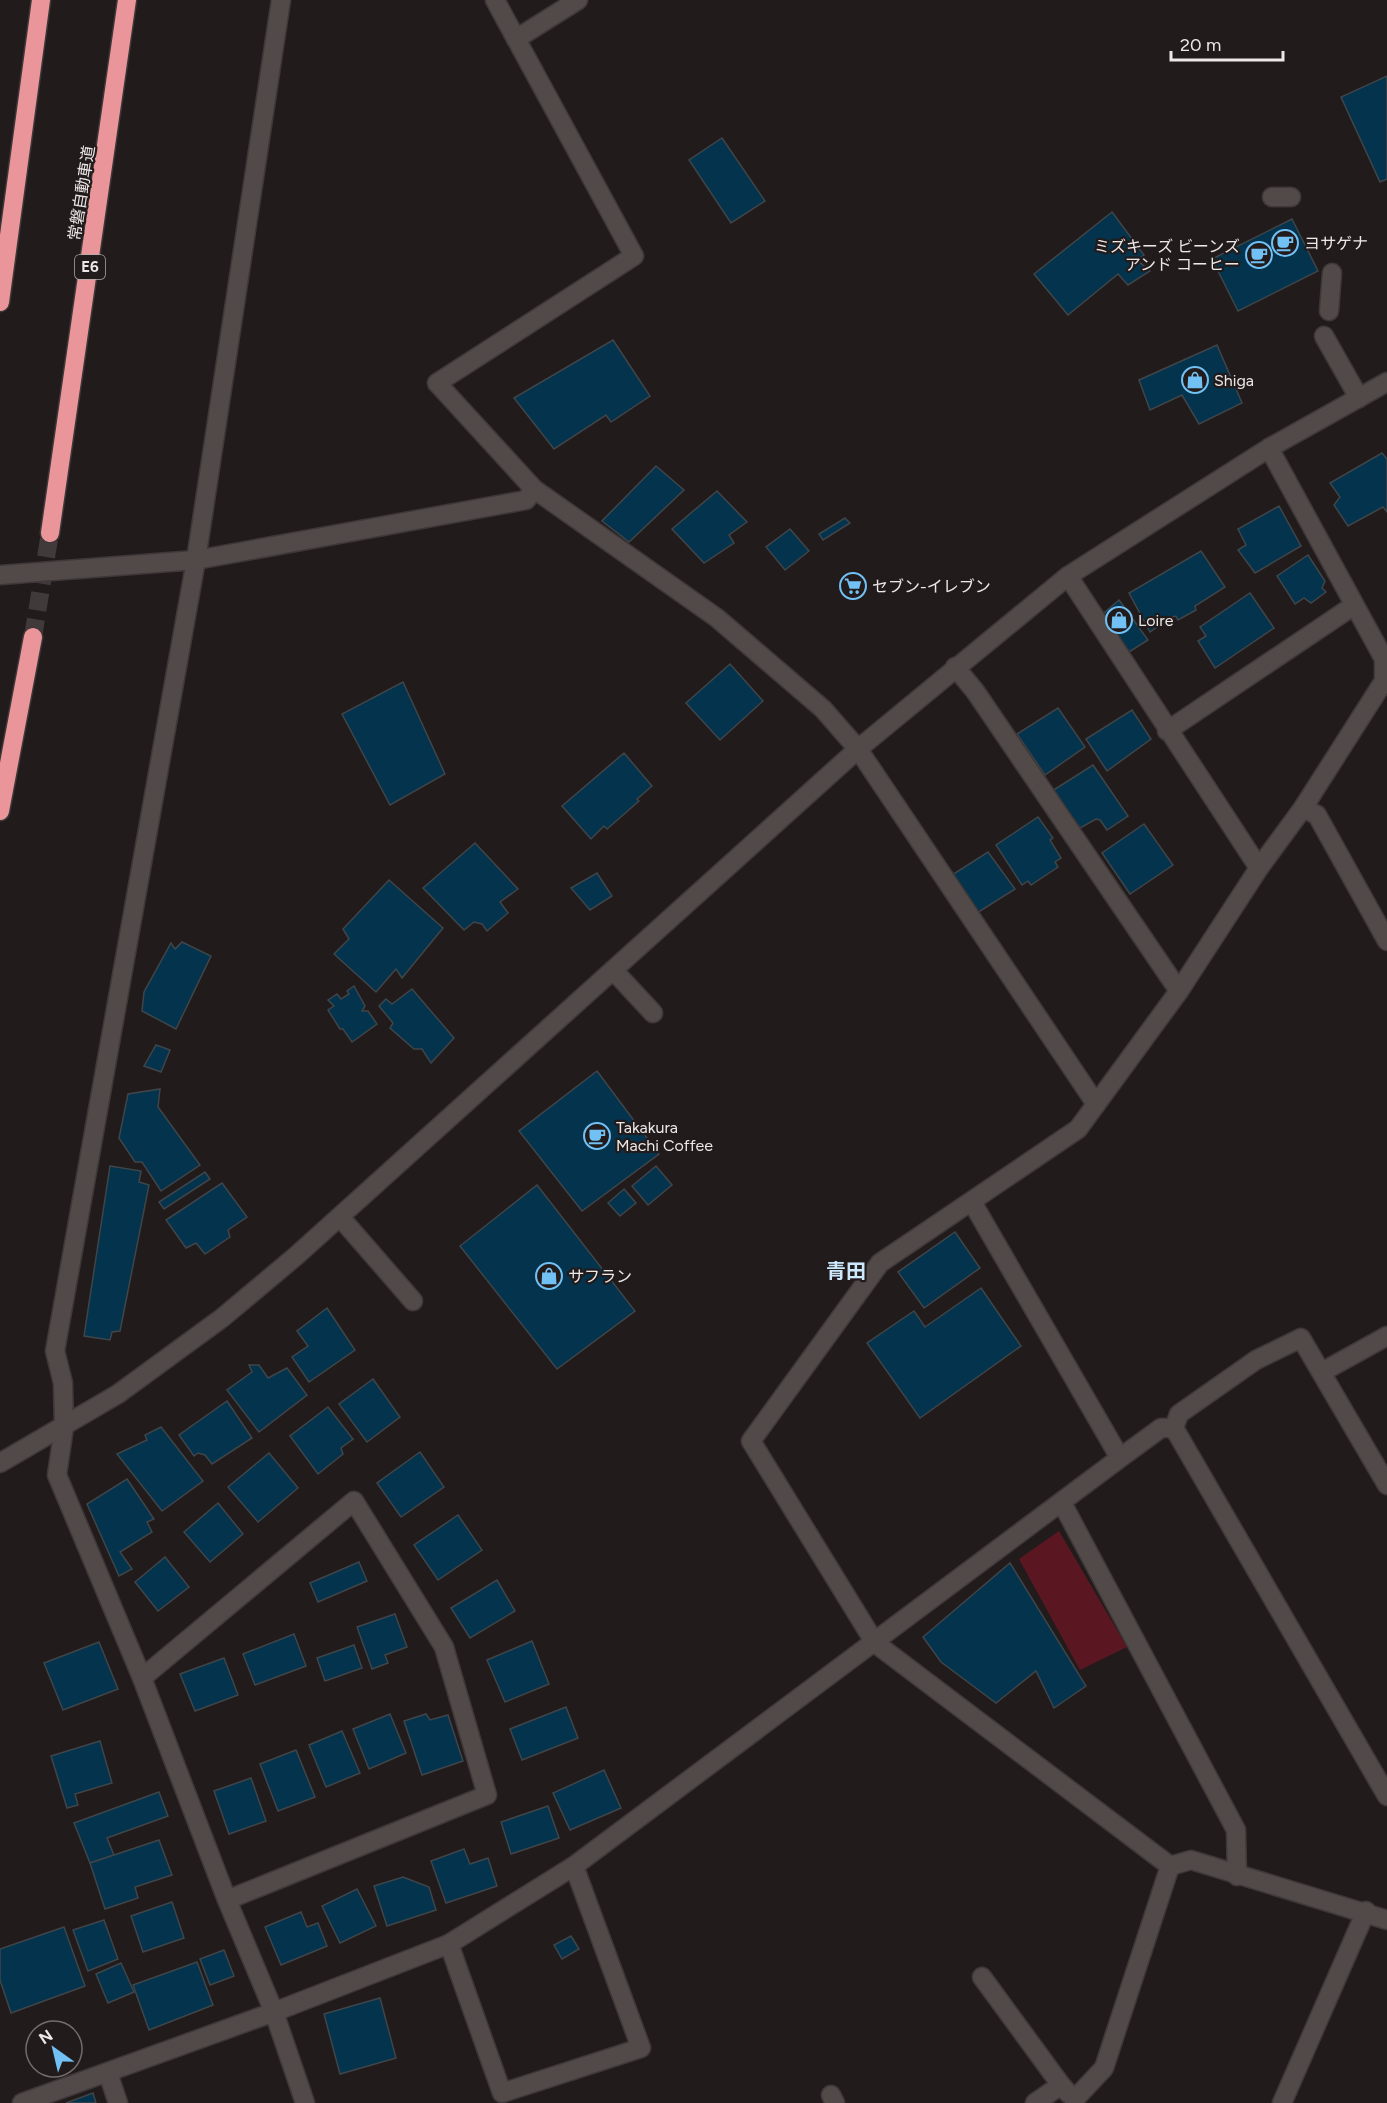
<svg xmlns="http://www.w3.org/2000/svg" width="1387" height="2103" viewBox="0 0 1387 2103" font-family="Figtree,'Noto Sans JP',sans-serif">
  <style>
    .green { fill: #5a1721 }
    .building { fill: #04334d; stroke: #3f4549; stroke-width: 1.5 }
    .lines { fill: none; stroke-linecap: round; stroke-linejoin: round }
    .highway-tunnel { stroke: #403a3b; stroke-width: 18; stroke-dasharray: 18 9; stroke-linecap: butt }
    .minor-casing { stroke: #3e3838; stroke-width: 21 }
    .highway-casing { stroke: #3e3838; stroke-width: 21 }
    .minor { stroke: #524949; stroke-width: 18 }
    .highway { stroke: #e9959a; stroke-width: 18 }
    .labels { text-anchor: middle; stroke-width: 4.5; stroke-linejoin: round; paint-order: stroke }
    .shield { fill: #221b1c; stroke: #b0aaab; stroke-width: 1.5 }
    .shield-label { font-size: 15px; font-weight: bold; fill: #ede8e8 }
    .street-label { font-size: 16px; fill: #ede8e8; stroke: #221b1c }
    .poi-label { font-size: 16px; fill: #ede8e8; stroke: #221b1c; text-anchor: start }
    .quarter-label { font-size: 20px; font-weight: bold; fill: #cce8fc; stroke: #221b1c }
  </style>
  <rect width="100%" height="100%" fill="#221b1c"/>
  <path class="green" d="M1059,1531L1127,1647L1080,1670L1019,1559Z"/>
  <g class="building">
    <path d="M1387,76V179L1380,182L1341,97Z"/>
    <path d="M722,138L765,201L731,223L689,160Z"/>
    <path d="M1112,212L1144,255L1137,260L1150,271L1128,285L1118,274L1068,315L1034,274Z"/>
    <path d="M1292,219L1318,271L1238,311L1212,259Z"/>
    <path d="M613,340L650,396L611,422L606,415L554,449L514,398Z"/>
    <path d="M1217,345L1242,403L1199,424L1182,395L1150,410L1139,380Z"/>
    <path d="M1382,453L1387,459V512L1383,507L1348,526L1334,505L1340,497L1330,483Z"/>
    <path d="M656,466L684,490L629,542L602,521Z"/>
    <path d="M717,491L747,522L729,535L734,543L704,563L672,529Z"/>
    <path d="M1279,506L1301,546L1255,573L1238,550L1246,545L1238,529Z"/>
    <path d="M845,518L850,523L823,540L819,534Z"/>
    <path d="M790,529L809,551L785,570L766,547Z"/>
    <path d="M1201,551L1225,587L1195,606L1196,610L1178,620L1176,616L1172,617L1150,632L1129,593Z"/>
    <path d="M1308,555L1325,581L1322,588L1326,592L1311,603L1304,598L1295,604L1277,576Z"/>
    <path d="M1250,593L1274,628L1215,668L1198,641L1206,636L1200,627Z"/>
    <path d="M1119,600L1148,640L1129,652L1103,614Z"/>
    <path d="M730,664L763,701L720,740L686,703Z"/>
    <path d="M403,682L445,774L390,805L342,714Z"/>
    <path d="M1058,708L1085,747L1045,775L1017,734Z"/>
    <path d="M1132,710L1151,739L1107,771L1086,739Z"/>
    <path d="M624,753L652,786L637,799L639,801L607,829L604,826L591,839L562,806Z"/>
    <path d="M1093,765L1128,816L1107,830L1100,820L1096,819L1080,828L1052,791Z"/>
    <path d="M1038,817L1053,838L1050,840L1061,858L1055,862L1058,867L1031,885L1028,881L1022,885L996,845Z"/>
    <path d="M1144,824L1173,865L1130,894L1102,853Z"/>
    <path d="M475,843L518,889L500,902L508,913L487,931L482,924L474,922L464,930L423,888Z"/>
    <path d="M988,852L1015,889L977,913L952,875Z"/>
    <path d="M597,873L612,896L590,910L571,888Z"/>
    <path d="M389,880L443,928L402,978L396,969L376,992L334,954L349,939L343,929Z"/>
    <path d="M182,942L211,956L176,1029L142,1011L144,992L171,943L175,949Z"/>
    <path d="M354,986L365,1006L362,1011H368L377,1024L352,1042L343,1029H340L328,1010L334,1006L328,1000L337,994L341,999L349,994L347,991Z"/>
    <path d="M412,989L454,1038L431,1063L422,1049H414L390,1028L393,1023L379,1006L386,999L392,1004Z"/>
    <path d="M156,1045L170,1050L161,1072L144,1066Z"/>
    <path d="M597,1071L659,1154L582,1211L519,1131Z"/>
    <path d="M160,1089L158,1107L200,1165L161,1191L142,1162H135L119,1138L128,1094Z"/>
    <path d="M110,1166L141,1171L139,1182L149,1185L120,1331L112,1332L110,1340L84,1336Z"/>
    <path d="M656,1166L672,1185L648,1205L632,1186Z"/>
    <path d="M205,1172L210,1179L164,1209L159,1202Z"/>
    <path d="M222,1183L247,1217L228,1230L230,1237L205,1254L196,1243L186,1248L166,1220Z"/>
    <path d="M537,1185L635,1311L557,1369L460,1246Z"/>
    <path d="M624,1189L636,1203L620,1216L608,1203Z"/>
    <path d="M955,1232L980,1268L924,1308L898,1272Z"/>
    <path d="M981,1288L1021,1346L920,1418L867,1343L914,1311L925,1327Z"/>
    <path d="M327,1308L355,1350L309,1382L292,1357L308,1346L297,1331Z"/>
    <path d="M249,1365H259L268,1378L287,1368L307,1395L259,1432L227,1390L252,1372Z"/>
    <path d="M373,1379L400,1417L367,1442L339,1404Z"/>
    <path d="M227,1401L252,1438L212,1464L205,1455L198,1453L194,1456L179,1435Z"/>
    <path d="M328,1407L353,1439L341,1448L343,1454L318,1474L290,1436Z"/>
    <path d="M161,1427L203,1481L162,1511L117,1454L147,1440L145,1435Z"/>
    <path d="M420,1452L444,1487L401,1517L377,1483Z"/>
    <path d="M269,1453L298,1488L258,1522L228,1487Z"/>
    <path d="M127,1479L154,1519L147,1522L152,1532L120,1552L132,1569L119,1576L87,1504Z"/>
    <path d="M218,1503L243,1534L210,1562L184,1532Z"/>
    <path d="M458,1515L482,1550L438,1580L414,1545Z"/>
    <path d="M165,1557L189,1587L158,1611L135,1582Z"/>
    <path d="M359,1562L367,1581L318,1602L310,1583Z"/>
    <path d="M1010,1563L1086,1686L1054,1708L1036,1671L996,1703L941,1662L923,1637Z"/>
    <path d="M497,1580L515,1611L470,1638L451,1608Z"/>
    <path d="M395,1614L407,1647L385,1655L388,1663L372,1669L357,1627Z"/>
    <path d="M294,1634L306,1666L255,1685L243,1654Z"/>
    <path d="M532,1641L549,1684L505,1702L487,1660Z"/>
    <path d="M99,1642L118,1689L63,1710L44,1663Z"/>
    <path d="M354,1645L362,1668L325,1681L317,1658Z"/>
    <path d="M224,1658L238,1695L195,1711L180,1674Z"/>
    <path d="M566,1707L578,1738L522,1760L510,1729Z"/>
    <path d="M390,1714L406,1753L369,1769L353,1729Z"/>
    <path d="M426,1714L430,1720L448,1715L463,1761L422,1775L404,1721Z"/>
    <path d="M342,1731L360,1773L326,1787L309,1745Z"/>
    <path d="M100,1741L112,1783L75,1794L78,1805L67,1808L51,1756Z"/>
    <path d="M296,1750L315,1797L278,1811L260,1764Z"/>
    <path d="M604,1770L621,1808L570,1830L553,1793Z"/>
    <path d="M251,1778L266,1821L229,1834L214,1791Z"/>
    <path d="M159,1792L168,1816L107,1838L114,1855L90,1863L74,1823Z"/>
    <path d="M548,1806L559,1838L511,1854L501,1822Z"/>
    <path d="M159,1840L172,1875L135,1887L138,1898L105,1909L90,1863Z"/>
    <path d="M464,1849L470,1864L488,1858L497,1886L446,1903L431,1861Z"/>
    <path d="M403,1877L429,1887L436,1910L387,1926L374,1886Z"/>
    <path d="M357,1889L376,1926L340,1943L322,1906Z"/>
    <path d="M172,1902L184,1938L143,1952L131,1916Z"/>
    <path d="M301,1912L307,1927L318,1923L327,1946L281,1965L265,1927Z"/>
    <path d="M104,1920L118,1959L88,1971L73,1930Z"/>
    <path d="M64,1927L85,1986L11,2013L0,1980V1949Z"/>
    <path d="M571,1936L579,1949L562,1959L554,1945Z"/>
    <path d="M224,1950L234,1976L210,1985L200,1959Z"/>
    <path d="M197,1962L213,2005L149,2030L133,1985Z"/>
    <path d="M121,1963L134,1992L108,2003L96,1974Z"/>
    <path d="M380,1998L396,2058L340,2074L324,2014Z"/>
    <path d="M93,2093L96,2103H66Z"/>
  </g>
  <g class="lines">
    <path class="highway-tunnel" d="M33,637L50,533"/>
    <defs>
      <g id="minor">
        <path d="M281,0L196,560L55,1351L63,1383L64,1427L57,1475L142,1678L227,1900L274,2012L305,2103"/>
        <path d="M495,0L634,256L437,383L534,489L717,618L823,709L858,749L1096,1104"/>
        <path d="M516,39L578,0"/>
        <path d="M1272,197H1291"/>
        <path d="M1329,311L1332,273"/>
        <path d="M1324,336L1359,398"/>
        <path d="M0,575L196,560L526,500L534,489"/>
        <path d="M1068,576L1259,868"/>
        <path d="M955,667L975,691L1179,991"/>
        <path d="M1167,731L1353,606"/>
        <path d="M1303,808L1317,815L1387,941"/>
        <path d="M613,970L653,1013"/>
        <path d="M972,1202L1120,1458"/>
        <path d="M340,1217L413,1301"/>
        <path d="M1322,1372L1387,1336"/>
        <path d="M1174,1428L1387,1796"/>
        <path d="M1174,1428L1179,1414L1256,1360L1301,1338L1387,1485"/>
        <path d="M0,1463L118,1394L222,1318L296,1256L858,749L1068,576L1269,448L1387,382"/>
        <path d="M1062,1503L1236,1830L1237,1876"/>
        <path d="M142,1678L354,1501L444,1647L487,1795L227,1900"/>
        <path d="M1170,1866L875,1643L751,1441L880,1263L1078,1129L1179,991L1259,868L1303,808L1384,681V659L1269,448"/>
        <path d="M449,1944L502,2093L641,2048L574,1866"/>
        <path d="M982,1977L1061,2085"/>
        <path d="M108,2073L118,2103"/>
        <path d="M831,2095L835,2103"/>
        <path d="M1074,2100L1104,2068L1170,1866L1191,1860L1387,1920"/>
        <path d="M22,2103L274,2012L449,1944L574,1866L1120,1458L1161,1428H1174"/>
        <path d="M1035,2103L1061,2085L1068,2093"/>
        <path d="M1282,2103L1366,1911"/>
      </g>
      <g id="highway">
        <path d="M0,302L41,0"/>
        <path d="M50,533L127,0"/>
        <path d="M0,811L33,637"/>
      </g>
    </defs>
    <use href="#minor" class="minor-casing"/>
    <use href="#highway" class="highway-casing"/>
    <use href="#minor" class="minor"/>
    <use href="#highway" class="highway"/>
  </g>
  <defs>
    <symbol id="cafe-ring" viewBox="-11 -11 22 22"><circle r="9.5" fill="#221b1c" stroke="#72c1f5" stroke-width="1.5"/><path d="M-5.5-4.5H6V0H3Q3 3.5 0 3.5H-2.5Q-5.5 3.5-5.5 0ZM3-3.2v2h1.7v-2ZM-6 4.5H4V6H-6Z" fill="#72c1f5"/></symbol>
    <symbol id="shop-ring" viewBox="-11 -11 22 22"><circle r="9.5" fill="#221b1c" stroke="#72c1f5" stroke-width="1.5"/><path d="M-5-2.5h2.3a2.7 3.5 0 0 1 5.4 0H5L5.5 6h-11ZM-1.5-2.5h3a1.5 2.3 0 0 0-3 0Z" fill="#72c1f5"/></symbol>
    <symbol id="supermarket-ring" viewBox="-11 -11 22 22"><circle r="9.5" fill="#221b1c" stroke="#72c1f5" stroke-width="1.5"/><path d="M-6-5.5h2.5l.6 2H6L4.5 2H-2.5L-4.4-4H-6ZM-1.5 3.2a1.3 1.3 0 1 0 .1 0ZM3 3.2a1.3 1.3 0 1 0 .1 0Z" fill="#72c1f5"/></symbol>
  </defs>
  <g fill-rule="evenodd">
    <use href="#cafe-ring" x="1270" y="228" width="30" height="30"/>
    <use href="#cafe-ring" x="1244" y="240" width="30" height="30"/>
    <use href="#shop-ring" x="1180" y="365" width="30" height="30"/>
    <use href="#supermarket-ring" x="838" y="571" width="30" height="30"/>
    <use href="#shop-ring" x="1104" y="605" width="30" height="30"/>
    <use href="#cafe-ring" x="582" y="1121" width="30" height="30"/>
    <use href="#shop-ring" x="534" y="1261" width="30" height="30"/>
  </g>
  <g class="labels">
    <rect class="shield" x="75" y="255" width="30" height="24" rx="4.5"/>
    <g class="shield-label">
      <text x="90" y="272">E6</text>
    </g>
    <g class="street-label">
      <text transform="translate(81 193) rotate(-81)" y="6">常磐自動車道</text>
    </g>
    <g class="poi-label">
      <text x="1304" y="249">ヨサゲナ</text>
      <text x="1240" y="252" text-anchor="end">ミズキーズ ビーンズ<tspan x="1240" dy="18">アンド コーヒー</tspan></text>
      <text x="1214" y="386">Shiga</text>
      <text x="872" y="592">セブン-イレブン</text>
      <text x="1138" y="626">Loire</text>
      <text x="616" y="1133">Takakura<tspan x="616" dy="18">Machi Coffee</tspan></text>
      <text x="568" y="1282">サフラン</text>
    </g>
    <g class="quarter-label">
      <text x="846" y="1278">青田</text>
    </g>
  </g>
  <g transform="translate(54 2049) rotate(326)"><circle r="28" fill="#221b1c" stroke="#736d6e" stroke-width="1.5"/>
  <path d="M0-4.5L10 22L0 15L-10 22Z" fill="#72c1f5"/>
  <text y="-9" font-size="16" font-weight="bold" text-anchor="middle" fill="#ede8e8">N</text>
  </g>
  <path d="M1171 51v9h112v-9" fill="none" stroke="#ede8e8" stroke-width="3"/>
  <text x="1180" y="51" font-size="18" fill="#ede8e8" stroke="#221b1c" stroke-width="4.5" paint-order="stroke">20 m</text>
</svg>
